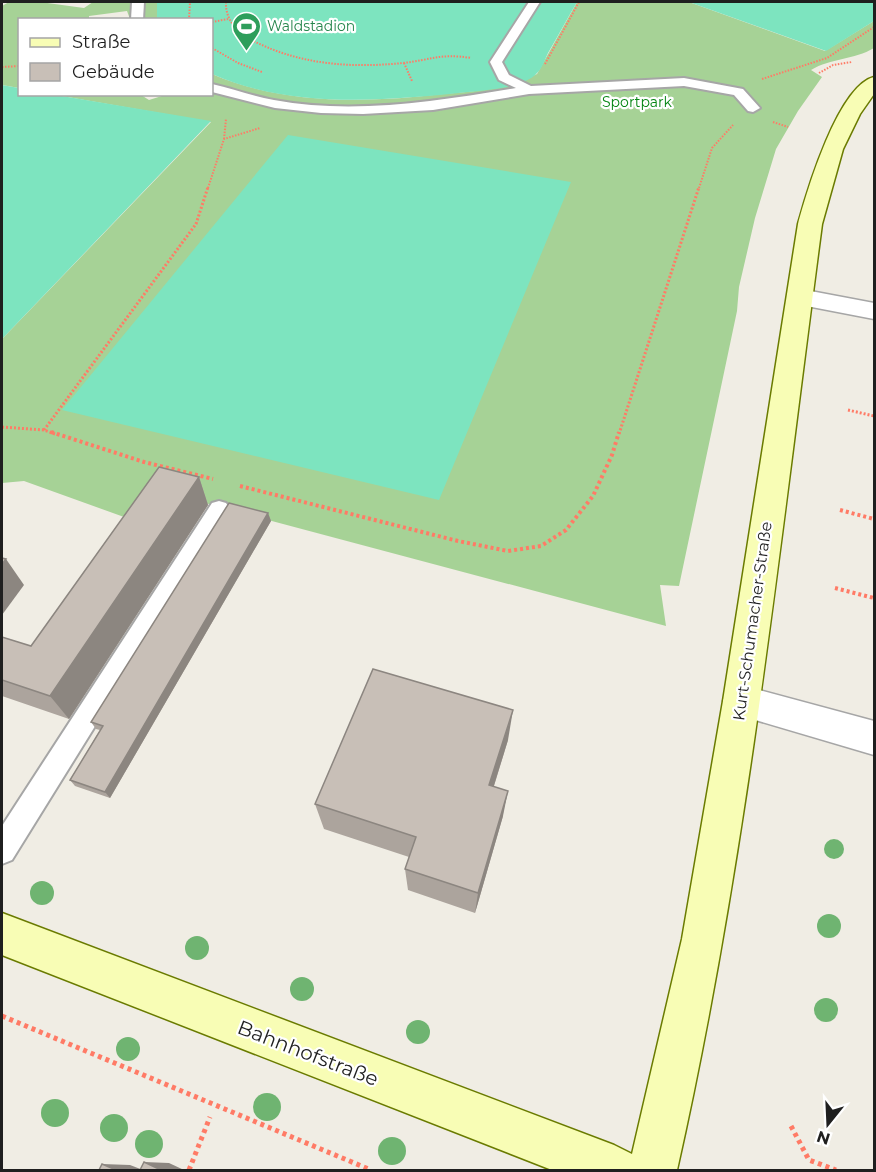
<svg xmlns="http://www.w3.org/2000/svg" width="876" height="1172" viewBox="0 0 876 1172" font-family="Montserrat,sans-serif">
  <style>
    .forest { fill: #a6d296 }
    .pitch { fill: #7de4bf }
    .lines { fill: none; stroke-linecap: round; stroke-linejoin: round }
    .lane-casing { stroke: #a6a6a6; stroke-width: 4 }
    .street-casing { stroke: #a6a6a6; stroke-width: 3 }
    .secondary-casing { stroke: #6a7b00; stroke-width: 3 }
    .path-far3 { stroke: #ff7b66; stroke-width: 2; stroke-dasharray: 1.5 1.5; stroke-linecap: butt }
    .path-far2 { stroke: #ff7b66; stroke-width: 3; stroke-dasharray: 2 2; stroke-linecap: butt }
    .path-far1 { stroke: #ff7b66; stroke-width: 4; stroke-dasharray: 3 3; stroke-linecap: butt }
    .path { stroke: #ff7b66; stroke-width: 5; stroke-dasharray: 4 4; stroke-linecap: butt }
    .lane { fill: #fff; fill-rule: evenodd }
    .street { fill: #fff; fill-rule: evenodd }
    .secondary { fill: #f8fdb5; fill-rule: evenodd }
    .tree { fill: #6fb471 }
    .wall { fill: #aca49d }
    .shaded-wall { fill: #8c8680 }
    .building { fill: #c8bfb7; stroke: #8c8680; stroke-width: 1.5 }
    .labels { text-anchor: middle; stroke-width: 4.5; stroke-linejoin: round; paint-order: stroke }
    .far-leisure-label { font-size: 14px; fill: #27864d; stroke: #fff; text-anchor: start }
    .far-park-label { font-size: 14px; fill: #058513; stroke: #fff }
    .street-label { font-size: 16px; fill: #1f1f1f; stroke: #fff }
    .near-street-label { font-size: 20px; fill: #1f1f1f; stroke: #fff }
  </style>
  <rect width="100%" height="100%" fill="#f0ede4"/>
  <g class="forest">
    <path d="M9,2H40L84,8L93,2H157V19H130L127,11L89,16V19L20,20L19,88L2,85V6Z"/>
    <path d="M577,2H689L825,51L874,21V48C854,60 831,58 811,70L822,77L798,111L776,149L755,218L739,287L737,311L679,586L660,585L666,626L171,494L149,526L24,481L2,483V339L211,122L56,95H141L149,100L165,95L212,94V74C284,105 366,103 443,94C476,91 506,89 537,74Z"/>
  </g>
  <g class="pitch">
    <path d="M157,2H577C567,19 558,36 548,53C545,59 542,69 537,73C524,88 486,90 468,92C383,101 292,109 212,74V20L157,19Z"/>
    <path d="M689,2H874V21L826,51Z"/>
    <path d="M2,85L19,88L20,94L56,95L211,121L2,339Z"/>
    <path d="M288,135L571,182L439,500L62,410Z"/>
  </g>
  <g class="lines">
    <defs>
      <g id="lane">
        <path d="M132,2H144L143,20H131Z"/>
        <path d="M529,2H540L502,62L509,75L531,86L684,78L743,89L760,108L753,112L748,111L734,95L684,86L529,94L433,110L363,114L321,113L275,108L212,92V84C233,89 253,96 274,100C354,115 437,101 516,88L499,80L490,62Z"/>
        <path d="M219,501L226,503L230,509L226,515L12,860L2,864V826L212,503Z"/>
      </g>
      <g id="street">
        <path d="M800,289L874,303V319L791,303L787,297L791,291Z"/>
        <path d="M741,685L874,721V755L728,712L723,701L728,690Z"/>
      </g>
      <path id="secondary" d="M874,77V94L860,114L843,149L822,224C780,540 747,859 677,1170H552L2,955V913L614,1145L632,1154L682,939L723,701L798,224C807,191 838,86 874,77Z"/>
    </defs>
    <use href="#lane" class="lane-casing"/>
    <use href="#street" class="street-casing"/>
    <use href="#secondary" class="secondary-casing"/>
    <g class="path-far3">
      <path d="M226,2C225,24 243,37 262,45C306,65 354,68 403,63C431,60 440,53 471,58"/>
      <path d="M189,20L190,2"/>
      <path d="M212,22L228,19"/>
      <path d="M212,48L238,63L262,72"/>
      <path d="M404,63L412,81"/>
      <path d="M545,64L579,2"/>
      <path d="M2,67L20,66"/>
      <path d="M819,73L833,65L852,62"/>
      <path d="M762,79L827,58L874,27"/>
      <path d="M773,122L788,127"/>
      <path d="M224,139L226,119"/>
      <path d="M208,188L224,139L260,128"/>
      <path d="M699,188L712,148L733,125"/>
    </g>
    <g class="path-far2">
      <path d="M848,410L874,416"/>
      <path d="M2,427L44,430L55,434"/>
      <path d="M44,430L196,224L208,187"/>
      <path d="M619,434L699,187"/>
    </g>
    <g class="path-far1">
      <path d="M51,432L144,462L213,479"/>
      <path d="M240,486L458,541L508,551L541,546L566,530L593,496L612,455L619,432"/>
      <path d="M840,510L874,519"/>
      <path d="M835,588L874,598"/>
    </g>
    <g class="path">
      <path d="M2,1016L371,1170"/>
      <path d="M791,1126L809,1160L836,1170"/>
      <path d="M189,1170L210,1117"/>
    </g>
    <use href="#lane" class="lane"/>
    <use href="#street" class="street"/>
    <use href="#secondary" class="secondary"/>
  </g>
  <g class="tree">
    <circle cx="834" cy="849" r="10"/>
    <circle cx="42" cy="893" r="12"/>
    <circle cx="829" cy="926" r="12"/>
    <circle cx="197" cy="948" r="12"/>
    <circle cx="302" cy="989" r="12"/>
    <circle cx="826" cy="1010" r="12"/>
    <circle cx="418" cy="1032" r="12"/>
    <circle cx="128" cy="1049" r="12"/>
    <circle cx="267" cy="1107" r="14"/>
    <circle cx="55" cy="1113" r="14"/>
    <circle cx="114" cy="1128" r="14"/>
    <circle cx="149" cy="1144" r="14"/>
    <circle cx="392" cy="1151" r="14"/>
  </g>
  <g class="wall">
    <path d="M199,477L208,505L69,719L2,696V637L31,646Z"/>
    <path d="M268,513L271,521L110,798L75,786L70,780L100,730L96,729L91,722Z"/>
    <path d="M508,740L494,786L503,816L475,913L408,890L405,869L409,857L324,829L315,804Z"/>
  </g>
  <g class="shaded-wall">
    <path d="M199,477L208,505L69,719L50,696Z"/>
    <path d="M268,513L271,521L110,798L105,792Z"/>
    <path d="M6,559L24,585L2,615V564Z"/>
    <path d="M513,710L508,740L486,811L489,785Z"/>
    <path d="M508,791L503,816L475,913L478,893Z"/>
    <path d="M144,1162L169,1163L184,1170H161Z"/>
    <path d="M102,1164L130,1165L143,1170H116Z"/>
  </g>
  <g class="building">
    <path d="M159,467L199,477L50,696L2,680V637L31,646Z"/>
    <path d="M229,503L268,513L105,792L70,780L103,726L91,722Z"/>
    <path d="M2,558L6,559L2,564Z"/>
    <path d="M373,669L513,710L489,785L508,791L478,893L405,869L416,837L315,804Z"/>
    <path d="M144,1162L161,1170H140Z"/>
    <path d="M102,1164L116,1170H99Z"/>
  </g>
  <defs>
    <symbol id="stadium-pin" viewBox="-11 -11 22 30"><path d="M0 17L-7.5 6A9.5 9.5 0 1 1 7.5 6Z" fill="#2e9e5b" stroke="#fff"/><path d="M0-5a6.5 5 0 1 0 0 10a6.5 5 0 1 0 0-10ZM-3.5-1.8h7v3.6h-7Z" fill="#fff"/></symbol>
  </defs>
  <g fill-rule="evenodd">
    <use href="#stadium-pin" x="230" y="10" width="33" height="45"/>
  </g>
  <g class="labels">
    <g class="far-leisure-label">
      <text x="267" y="31">Waldstadion</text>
    </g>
    <g class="far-park-label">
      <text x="637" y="107">Sportpark</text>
    </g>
    <g class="street-label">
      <text transform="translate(752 621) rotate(-82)" y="6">Kurt-Schumacher-Straße</text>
    </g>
    <g class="near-street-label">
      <text transform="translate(308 1053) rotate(21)" y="7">Bahnhofstraße</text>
    </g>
  </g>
  <rect width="876" height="1172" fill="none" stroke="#1f1f1f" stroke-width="6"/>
  <rect x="18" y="18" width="195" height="78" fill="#ffffff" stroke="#a5a5a5" stroke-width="1.5"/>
  <rect x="30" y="38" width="30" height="9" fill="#f8fdb5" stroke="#a5a5a5" stroke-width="1.5"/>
  <text x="72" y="48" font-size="18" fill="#1f1f1f">Straße</text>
  <rect x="30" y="63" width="30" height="18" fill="#c8bfb7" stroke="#a5a5a5" stroke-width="1.5"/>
  <text x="72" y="78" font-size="18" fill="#1f1f1f">Gebäude</text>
  <g transform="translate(828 1124) rotate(198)" stroke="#ffffff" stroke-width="4.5" paint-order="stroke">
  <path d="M0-4.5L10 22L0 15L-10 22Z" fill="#1f1f1f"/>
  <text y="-9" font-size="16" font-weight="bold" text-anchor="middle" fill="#1f1f1f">N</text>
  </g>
</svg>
